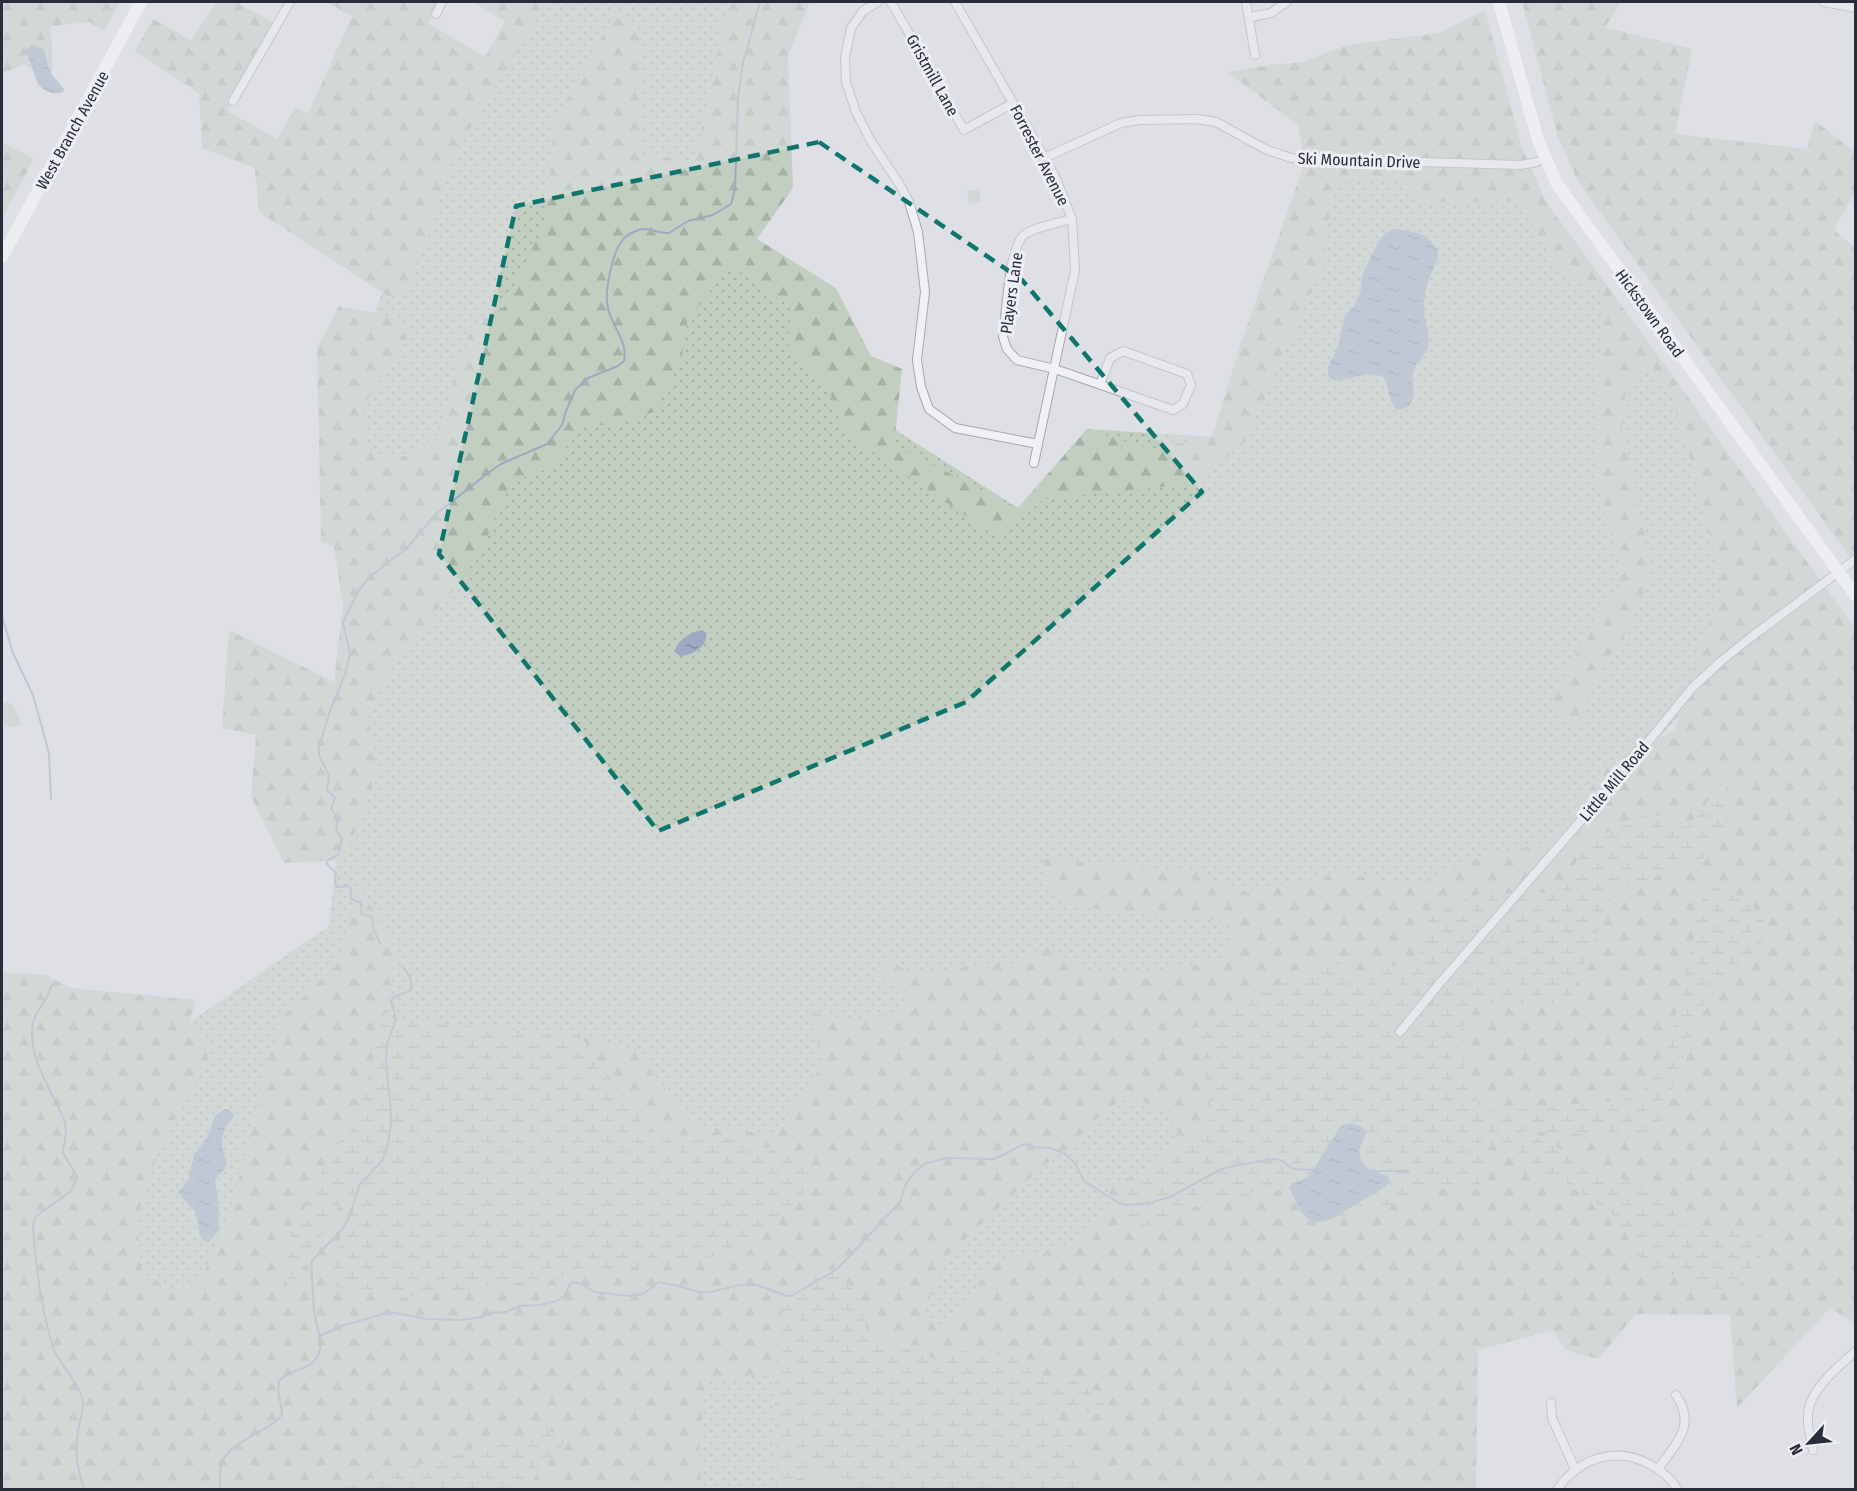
<svg xmlns="http://www.w3.org/2000/svg" width="1857" height="1491" viewBox="0 0 1857 1491" font-family="'Fira Sans Condensed',sans-serif">
  <style>
    .grass { fill: url(#grass-dots) }
    .forest { fill: url(#forest-firs); fill-rule: evenodd }
    .wetland { fill: url(#wetland-marsh) }
    .park { fill: #c2cfc0 }
    .water { fill: url(#water-ripples) }
    .lines { fill: none; stroke-linecap: round; stroke-linejoin: round }
    .stream { stroke: #9caac3; stroke-width: 2 }
    .street-casing { stroke: #a4a7af; stroke-width: 10 }
    .street { stroke: #f0f1f5; stroke-width: 8 }
    .secondary { stroke: #fff; stroke-width: 12 }
    .marked { fill: none; stroke: #0f766e; stroke-width: 4.5; stroke-dasharray: 12 8; stroke-linejoin: round }
    .labels { text-anchor: middle; stroke-width: 6; stroke-linejoin: round; paint-order: stroke }
    .street-label { font-size: 16px; fill: #282d3b; stroke: #edeff4 }
  </style>
  <defs>
    <pattern id="grass-dots" width="8" height="8" patternUnits="userSpaceOnUse" patternTransform="scale(1.5)"><rect width="8" height="8" fill="#c2cfc0"/><path d="M2 2h.1M6 6h.1" fill="none" stroke="#a7b2a6" stroke-width="1.8" stroke-linecap="round"/></pattern>
    <pattern id="forest-firs" width="22" height="20" patternUnits="userSpaceOnUse" patternTransform="scale(1.5)"><rect width="22" height="20" fill="#c2cfc0"/><path d="M5 1l3.5 6h-7zM16 11l3.5 6h-7z" fill="#a7b2a6"/></pattern>
    <pattern id="wetland-marsh" width="20" height="14" patternUnits="userSpaceOnUse" patternTransform="scale(1.5)"><rect width="20" height="14" fill="#c2cfc0"/><path d="M1 5h8M5 5V1M11 12h8M15 12V8" fill="none" stroke="#a7b2a6"/></pattern>
    <pattern id="water-ripples" width="26" height="14" patternUnits="userSpaceOnUse" patternTransform="scale(1.5)"><rect width="26" height="14" fill="#9caac3"/><path d="M2 4q2-2 4 0t4 0M15 11q2-2 4 0t4 0" fill="none" stroke="#7f8ba0"/></pattern>
  </defs>
  <rect width="100%" height="100%" fill="#dee0e6"/>
  <path class="grass" d="M533,2H749L733,232L828,313L872,415L1018,508L1087,429L1212,437L1355,113L1546,202L1691,401L1748,547L1680,715L1439,984L925,1489L2,1490V1351L172,1034L329,926L350,736L363,484L349,377L403,241Z"/>
  <g class="forest">
    <path d="M2,2H120L104,31L89,22L51,26L53,84L24,64L2,74Z"/>
    <path d="M217,2H236L281,27L227,111L277,139L296,107L308,114L352,16L327,2H440L428,23L485,57L505,21L473,2L515,3L547,2L451,160L411,283L391,298L259,212L255,168L202,148L199,93L135,51L153,19L191,40Z"/>
    <path d="M729,2H810L788,57L793,188L757,239L836,288L871,356L902,369L894,445L1018,508L1087,429L1150,449L1212,437L1240,346L1305,162L1298,125L1227,72L1270,65L1303,62L1347,45L1439,33L1485,10L1522,148L1546,202L1855,628V1323L1830,1308L1737,1408L1730,1315L1636,1314L1598,1359L1566,1350L1553,1330L1478,1350L1476,1487L1478,1489H1083V1459L1044,1410L1115,1415L1046,1382L1033,1360L959,1350L935,1360L867,1332L857,1293H785L774,1374L710,1379L705,1397L699,1441L701,1489H516L533,1480L545,1429L335,1489L9,1490L2,1477V972L46,975L71,988L196,1000L188,1028L215,1044L158,1151L137,1218L142,1274L173,1289L199,1283L229,1217L279,1020L336,966L360,887L397,951L384,1018L354,1126L331,1151L289,1293L354,1178L330,1287L407,1298L747,1252L815,1181L719,1135L679,1144L646,1127L580,1036L635,1050L692,1125L774,1135L824,1063L810,1013L854,1019L903,1012L902,993L873,972L892,962L916,975L980,964H1019L1045,945L1085,971L1167,970L1222,959L1235,940L1226,921L1075,907L1042,882L1045,859L1193,872L1247,892L1341,873L1413,885L1483,856L1546,843L1609,765L1675,730L1698,653L1722,585L1692,465L1668,385L1645,371L1626,387L1622,426L1652,570L1622,639L1606,663L1585,702L1579,723L1572,727L1553,710L1556,692L1608,596L1617,595L1619,563L1595,475L1602,290L1560,274L1520,201L1419,202L1395,178L1334,184L1322,269L1243,444L1191,484L1044,499L997,537L846,434L829,390L789,348L790,306L731,266L688,319L681,361L654,412L620,423L582,427L551,468L512,481L478,557L381,683L368,718L377,776L344,860L284,863L251,797L256,735L222,728L229,630L334,682L343,606L334,547L321,541L317,349L339,306L397,317L411,333L363,406L364,443L381,456H410L436,436L472,325L503,308L544,225L555,121L615,13L640,36L643,154L694,162ZM1726,781L1708,856L1613,893L1568,1003L1477,1004L1456,1039L1480,1111L1623,1101L1647,1086L1673,1029L1706,883L1759,957L1704,1003L1654,1138L1521,1130L1669,1202L1688,1231L1763,1230L1649,1267L1612,1214L1563,1181L1544,1184L1494,1135L1482,1140L1491,1170L1475,1191L1435,1186L1392,1205L1289,1189L1223,1196L1127,1233L1118,1186L1130,1185L1213,1117L1205,1078L1200,1037L1188,1032L1360,980L1391,967L1419,961L1479,894L1560,893L1587,842L1650,813L1687,827ZM1121,1100C1149,1101 1163,1105 1178,1131L1170,1150L1139,1174L1120,1180L1107,1181L1112,1209L1076,1242L1044,1253L1014,1257L998,1263L980,1281L960,1313L945,1324L938,1325L927,1322L926,1307L940,1271L941,1262L1040,1169L1075,1140L1104,1112Z"/>
    <path d="M1522,2H1621L1605,27L1692,49L1675,134L1807,149L1815,121L1855,152V197H1852L1834,230L1855,248V564L1579,183L1558,137Z"/>
    <path d="M2,142L34,159L2,218Z"/>
    <path d="M815,1472L845,1489H795L794,1480Z"/>
  </g>
  <g class="wetland">
    <path d="M1726,780L1727,824L1708,856L1613,893L1568,1003L1477,1004L1456,1039L1480,1111L1623,1101L1647,1086L1673,1029L1706,882L1752,906L1765,923L1759,957L1704,1003L1654,1138L1523,1131L1669,1202L1688,1231L1763,1230L1761,1271L1727,1293L1648,1267L1612,1214L1563,1181L1544,1184L1494,1135L1482,1140L1491,1170L1475,1191L1435,1186L1392,1205L1315,1222L1289,1189L1223,1196L1126,1234L1117,1186L1130,1185L1213,1117L1205,1078L1200,1037L1187,1031L1335,958L1360,980L1391,967L1418,961L1428,915L1479,894L1560,893L1587,842L1650,813L1687,827Z"/>
    <path d="M384,1018L580,1036L646,1127L679,1144L719,1135L795,1155L815,1181L747,1252L407,1298L330,1286L353,1181L289,1294L282,1254L331,1151L354,1126Z"/>
    <path d="M837,1272L857,1293L868,1332L935,1359L959,1350L1034,1360L1046,1382L1078,1380L1116,1415L1045,1410L1083,1459V1489H845L815,1472L794,1480L795,1489H781L776,1483L774,1374L785,1293Z"/>
    <path d="M545,1429L568,1438L533,1480L516,1489H335Z"/>
  </g>
  <g class="park">
    <path d="M979,189L981,202L969,204L967,191Z"/>
    <path d="M8,702C14,705 21,718 21,724L12,728L2,723V704Z"/>
  </g>
  <g class="water">
    <path d="M32,44L44,50L48,66L52,75L64,89L63,92C54,96 44,91 38,84L26,51Z"/>
    <path d="M1394,229C1415,231 1427,232 1438,251C1438,262 1433,269 1429,278C1427,285 1425,293 1424,301C1422,316 1431,333 1428,347C1425,357 1415,363 1413,372C1410,388 1422,405 1398,410C1387,401 1390,387 1383,376L1368,374L1336,381L1330,379L1328,373V367L1338,347L1345,315L1354,306L1361,290L1362,275L1379,241L1385,233Z"/>
    <path d="M703,630C714,643 692,656 680,656L675,652C676,640 692,631 703,630Z"/>
    <path d="M225,1109L230,1110L235,1115C226,1125 219,1137 223,1151C224,1156 228,1160 226,1165C225,1171 217,1174 215,1180L219,1209L218,1217L219,1230L210,1241L206,1242C196,1235 200,1226 196,1215C193,1205 183,1201 178,1193L189,1178L194,1155L208,1136L214,1118L217,1114Z"/>
    <path d="M1350,1123C1374,1129 1365,1133 1359,1151C1362,1170 1372,1171 1388,1176L1390,1180L1385,1187L1331,1219C1302,1229 1302,1209 1289,1189C1292,1180 1304,1181 1310,1175L1338,1130L1342,1125Z"/>
  </g>
  <g class="lines">
    <g class="stream">
      <path d="M2,607V597"/>
      <path d="M2,616L13,653L33,695L46,742L49,754L51,799"/>
      <path d="M380,943L374,931L372,917L362,914L361,903L351,899V890L349,886L337,887L335,882L336,873L326,863L328,860L338,855L342,839L336,830L338,818L331,809L335,798L327,790L329,775L323,764L319,754V747L330,711L345,674L350,654L343,623L358,591L371,576L408,547L435,515L488,473L501,464L547,444L562,425L566,411L575,390L588,378L618,366L624,361C628,341 612,327 608,308C604,292 612,254 622,241C626,234 635,231 642,229C651,228 660,234 669,233L688,221L713,215L731,204L735,189L738,97L743,63L760,2"/>
      <path d="M52,985C50,990 48,994 46,998C42,1007 35,1013 33,1023C27,1059 52,1090 65,1122L66,1132L63,1153L77,1176L71,1191L35,1217L33,1228C36,1268 41,1309 53,1347C60,1367 81,1382 83,1404C83,1412 80,1419 79,1426C74,1449 77,1468 84,1490"/>
      <path d="M1368,1171H1409"/>
      <path d="M319,1336L342,1326L390,1312L427,1319L462,1320L481,1317L495,1312L503,1313L520,1306L541,1305L556,1301L566,1295L569,1285L573,1282L582,1284L594,1292L629,1296L643,1294L659,1282L679,1286L699,1292H710L740,1285H757L787,1296H791L836,1270L845,1261L900,1202L906,1184L912,1175L924,1164L945,1158L995,1159L1024,1144L1032,1147L1050,1148L1064,1153L1075,1163L1084,1181L1117,1202L1126,1205L1149,1203L1170,1197L1221,1169L1233,1166L1274,1159L1281,1160L1293,1169L1314,1170"/>
      <path d="M220,1490C220,1482 219,1473 221,1466C227,1440 267,1434 282,1415C282,1401 276,1397 279,1381C288,1370 304,1372 314,1361C328,1347 314,1324 314,1308C313,1293 311,1276 312,1261L343,1228L349,1217L360,1184L382,1161L388,1144L391,1124L390,1099L386,1064L387,1044L396,1019L391,1001C395,992 406,996 412,988L410,977L402,966"/>
    </g>
    <defs>
      <g id="street">
        <path d="M878,2L863,11L851,28L845,58L846,82L856,112L872,143L900,185L909,202L918,232L925,292L917,360L921,387L929,409L955,428L1038,444"/>
        <path d="M891,2L964,130L1013,103"/>
        <path d="M955,2L1055,176L1072,219L1075,270L1034,463"/>
        <path d="M1246,2L1255,55"/>
        <path d="M1824,2L1856,8"/>
        <path d="M436,14L442,2"/>
        <path d="M1250,17L1271,13L1287,2"/>
        <path d="M233,101L290,2"/>
        <path d="M1044,158L1121,123L1140,120L1197,119L1216,122L1265,149L1291,158L1519,165L1533,163L1545,159"/>
        <path d="M1072,219C1061,222 1030,228 1023,236C1009,250 1006,315 1003,337L1007,349L1017,360L1055,369L1173,410L1183,404L1191,385L1187,374L1123,351L1110,358L1100,385"/>
        <path d="M1400,1032L1439,984L1630,764L1692,688L1720,662L1750,638L1856,559"/>
        <path d="M1551,1403L1552,1418L1575,1469"/>
        <path d="M1813,1450C1810,1436 1805,1419 1810,1404C1816,1385 1841,1364 1856,1351"/>
        <path d="M1658,1469C1676,1443 1697,1426 1676,1395"/>
        <path d="M1557,1490C1579,1458 1616,1445 1651,1465C1662,1471 1671,1478 1678,1490"/>
      </g>
    </defs>
    <use href="#street" class="street-casing"/>
    <use href="#street" class="street"/>
    <g class="secondary">
      <path d="M1499,2L1538,140L1557,184L1856,596"/>
      <path d="M2,257L141,2"/>
    </g>
  </g>
  <path d="M0 0H1857V1491H0ZM819,142L1022,280L1202,492L966,702L658,831L439,554L516,206Z" fill="#dee0e6" fill-opacity=".55" fill-rule="evenodd"/>
  <path class="marked" d="M819,142L1022,280L1202,492L966,702L658,831L439,554L516,206Z"/>
  <g class="labels">
    <g class="street-label">
      <text transform="translate(933 75) rotate(61)" y="6">Gristmill Lane</text>
      <text transform="translate(72 130) rotate(-61)" y="6">West Branch Avenue</text>
      <text transform="translate(1040 155) rotate(63)" y="6">Forrester Avenue</text>
      <text transform="translate(1359 160) rotate(2)" y="6">Ski Mountain Drive</text>
      <text transform="translate(1011 293) rotate(-82)" y="6">Players Lane</text>
      <text transform="translate(1650 313) rotate(54)" y="6">Hickstown Road</text>
      <text transform="translate(1614 781) rotate(-50)" y="6">Little Mill Road</text>
    </g>
  </g>
  <rect width="1857" height="1491" fill="none" stroke="#282d3b" stroke-width="6"/>
  <g transform="translate(1809 1443) rotate(243)" stroke="#edeff4" stroke-width="4.5" paint-order="stroke">
  <path d="M0-4.5L10 22L0 15L-10 22Z" fill="#282d3b"/>
  <text y="-9" font-size="16" font-weight="bold" text-anchor="middle" fill="#282d3b">N</text>
  </g>
</svg>
